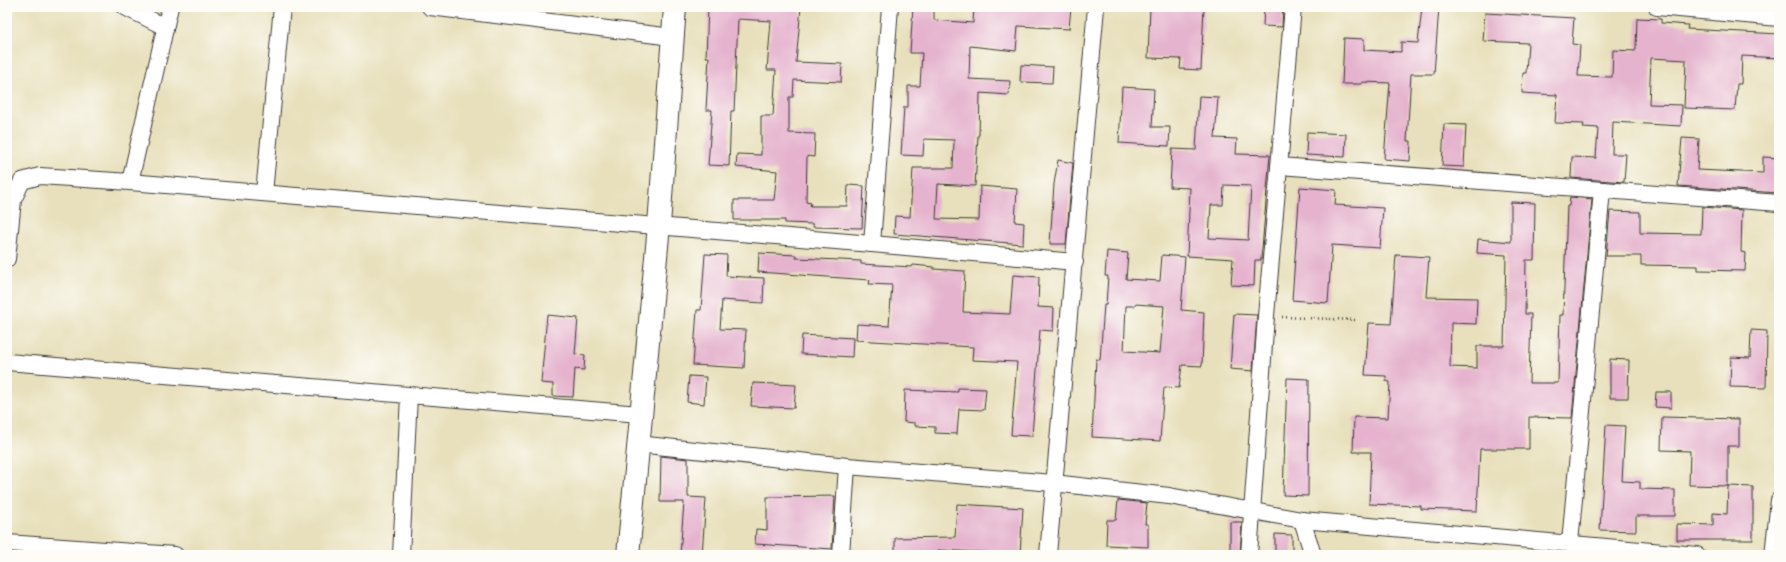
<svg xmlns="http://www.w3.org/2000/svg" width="1786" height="562" viewBox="0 0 1786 562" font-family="'IM FELL English',serif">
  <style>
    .building { fill: #e5b3ce; fill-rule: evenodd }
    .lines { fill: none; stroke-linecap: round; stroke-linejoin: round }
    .street-casing { stroke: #3b3934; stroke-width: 18 }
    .secondary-casing { stroke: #3b3934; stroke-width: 24 }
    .path { stroke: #3b3934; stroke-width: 2.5; stroke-dasharray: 1 3; stroke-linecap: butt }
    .street { stroke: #fff; stroke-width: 16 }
    .secondary { stroke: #fff; stroke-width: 22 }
  </style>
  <rect width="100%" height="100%" fill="#fdfcf7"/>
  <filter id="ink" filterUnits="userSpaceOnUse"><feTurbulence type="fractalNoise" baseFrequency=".025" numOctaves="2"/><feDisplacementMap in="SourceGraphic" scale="8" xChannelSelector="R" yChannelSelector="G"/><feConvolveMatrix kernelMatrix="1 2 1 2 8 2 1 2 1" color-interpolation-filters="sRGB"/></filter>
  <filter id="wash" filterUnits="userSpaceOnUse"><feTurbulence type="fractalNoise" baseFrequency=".012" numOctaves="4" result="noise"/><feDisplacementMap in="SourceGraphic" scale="16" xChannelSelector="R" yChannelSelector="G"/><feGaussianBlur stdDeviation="0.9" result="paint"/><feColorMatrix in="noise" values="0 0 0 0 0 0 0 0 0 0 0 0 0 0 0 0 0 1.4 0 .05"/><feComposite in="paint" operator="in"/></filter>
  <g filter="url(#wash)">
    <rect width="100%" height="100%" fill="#e8e0bc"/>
    <g id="blocks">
      <g class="building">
        <path d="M708,7H801L796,62L842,64L841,82L794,80L793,97H789V133L815,134L814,157L807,156L806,202L811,203L810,206H847L848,185L864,186L862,228L813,227V224L785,223V220H734V200H774L777,171L736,167L737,154L761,155V116H773L776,70H767L771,21L738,19L734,111H731L729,166L708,165L712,110H706L709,57H706Z"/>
        <path d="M913,7H934V20L973,23L974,7H1071L1069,29L1018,26L1016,51L970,46L969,79L1010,81L1009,95L980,93L979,135H978L975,186L938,184L936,219L979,220L980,186L1017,189L1015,222L1024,223L1023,244L894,234L895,216L910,217L913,168H953L954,140L924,139L923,156L901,155L904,107H908V86H920L922,53H910Z"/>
        <path d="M1150,7H1204L1201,70L1180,69L1181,59L1148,58Z"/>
        <path d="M1264,7H1283L1282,27L1263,26Z"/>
        <path d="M1422,7H1439L1434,74H1411L1407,141H1411L1410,161L1384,159L1390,83L1362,82V84H1342L1344,38L1364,39V50L1401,52V42L1418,43Z"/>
        <path d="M1485,13L1574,18L1572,44L1580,45L1578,76L1612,77L1613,50L1635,51L1636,49L1637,18L1661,19V23L1688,25L1687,29L1779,34V58L1742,56L1741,84H1737L1735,110L1684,108L1686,60L1651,58L1649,104L1682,105L1681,126L1613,122L1612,154H1626L1624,182L1571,178L1572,157L1596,158L1598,128L1583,127L1584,124L1555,123L1557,95L1522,93L1523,73H1526L1528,43L1483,41Z"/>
        <path d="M1021,65L1053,67L1052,83L1020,82Z"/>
        <path d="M1122,87L1154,89L1152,127H1170L1169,146L1119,143Z"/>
        <path d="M1199,96L1218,97L1215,138L1237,139L1236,154L1270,155L1261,260H1255L1254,286L1231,285L1233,259L1187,256L1190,188L1170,187L1172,149L1196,150ZM1224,185L1251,186L1248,240L1209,238L1211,205H1223Z"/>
        <path d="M1444,124L1466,125L1464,167L1442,166Z"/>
        <path d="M1307,132L1346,134L1345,157L1306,155Z"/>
        <path d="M1682,138L1699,139L1697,170L1763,173V157L1779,158V193L1678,186Z"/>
        <path d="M1058,160L1073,163L1066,244H1050L1054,184Z"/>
        <path d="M1300,187L1336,190L1335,205L1383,208L1380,248L1332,245L1328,303L1292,300Z"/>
        <path d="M1570,197L1592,199L1572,418L1529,417V449H1480L1477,511L1421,509V506L1369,504L1371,452H1353L1354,417L1388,418L1390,382L1386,381V376L1365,375L1369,323L1391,324L1396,255L1429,257L1426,297L1477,298L1476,324L1451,323L1450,367L1477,368V346H1504L1506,255L1477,253L1478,239L1511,242V202L1535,203L1534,260H1526L1525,314H1531L1529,383H1558L1560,315H1563L1567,206H1569Z"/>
        <path d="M1702,207L1742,210L1741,252L1746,253L1745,271L1698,270V266L1641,265V256H1606L1610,211L1640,212V233L1701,234Z"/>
        <path d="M1107,251L1128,253L1126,279L1160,281L1162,255L1185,257L1181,310L1204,312L1202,366L1182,365L1179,388L1164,387L1160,441L1092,437L1096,359L1100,360L1104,305H1106L1108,276H1105ZM1135,304L1164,306L1160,353L1124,351L1126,306H1135Z"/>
        <path d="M759,253L796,255V258L861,261V264L912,267L913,265L934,267V269L965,271L963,312L1010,314L1013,275L1039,277L1038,307L1054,308L1053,331L1040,330L1032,436L1011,435L1017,362L972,360L973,347L856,340L857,324L889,326L892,285L869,284L870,280L758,272Z"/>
        <path d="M705,254L727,255L726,276L764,278L763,303L722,300L720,329L746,330L744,368L693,365L697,310H701Z"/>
        <path d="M1234,314L1257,315L1253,371L1230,369Z"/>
        <path d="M547,315L578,318L575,354L585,355L584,370L575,369L573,397L553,396V384L541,383Z"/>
        <path d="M1751,330L1767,331L1766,388L1730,387L1731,357L1750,358Z"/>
        <path d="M802,335L853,338L852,357L801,354Z"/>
        <path d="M1610,359L1629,360L1628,398H1610Z"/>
        <path d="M689,376L706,377L704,404L687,402Z"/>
        <path d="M1287,378L1309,379L1308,496L1283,495Z"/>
        <path d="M753,383L796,385L794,408L751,406Z"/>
        <path d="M958,388L986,389L984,410L959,409L957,434L935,433V427L915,426V423L904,422L905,390L958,392Z"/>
        <path d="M1656,392H1671V408L1655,407Z"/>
        <path d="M1662,417L1739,419V446H1728V486L1689,485L1690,451L1661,450Z"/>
        <path d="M1606,425L1625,426L1622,481L1640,482V489L1675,490V516H1636V531L1600,530Z"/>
        <path d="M661,456L688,459V497L706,498L702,555H680L684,502H660Z"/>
        <path d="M1728,486L1753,487V540H1677V524L1713,525V513L1727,514Z"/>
        <path d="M835,496L832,549L755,544L756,529L767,530V497Z"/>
        <path d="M1118,500L1147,503L1145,524H1148V547L1106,545L1107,520H1116Z"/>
        <path d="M957,504L1023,508L1020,554L938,550V555H895V538L955,537Z"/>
        <path d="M1230,522H1242L1240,555H1230Z"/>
        <path d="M1275,534L1292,535V555H1275Z"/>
      </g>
    </g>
  </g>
  <g filter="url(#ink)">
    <use href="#blocks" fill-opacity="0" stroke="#3b3934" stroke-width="1"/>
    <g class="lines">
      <defs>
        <g id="street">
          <path d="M125,7L165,27"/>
          <path d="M430,7L672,37"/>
          <path d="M1657,7L1779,18"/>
          <path d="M1279,166L1779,203"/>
          <path d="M130,182L170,7"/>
          <path d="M264,193L282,7"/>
          <path d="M872,244L890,7"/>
          <path d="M7,259L13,200L22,181L40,176L130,182L872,244L1075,262"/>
          <path d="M7,362L640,414"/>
          <path d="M637,444L847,466L1053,483L1169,496L1302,520L1697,555"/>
          <path d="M1302,520L1313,555"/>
          <path d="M7,543L175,555"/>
          <path d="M1570,543L1602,190"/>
          <path d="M401,555L409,396"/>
          <path d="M841,555L847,466"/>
          <path d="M1048,555L1096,7"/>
          <path d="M1249,555L1266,316L1293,7"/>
          <path d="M1773,555L1779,500"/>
        </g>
        <path id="secondary" d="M628,555L659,225L675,7"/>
      </defs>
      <use href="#street" class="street-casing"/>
      <use href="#secondary" class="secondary-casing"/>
      <path class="path" d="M1282,317L1356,320"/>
      <use href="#street" class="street"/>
      <use href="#secondary" class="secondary"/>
    </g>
  </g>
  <rect width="1786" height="562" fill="none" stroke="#fdfcf7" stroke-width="24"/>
</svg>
